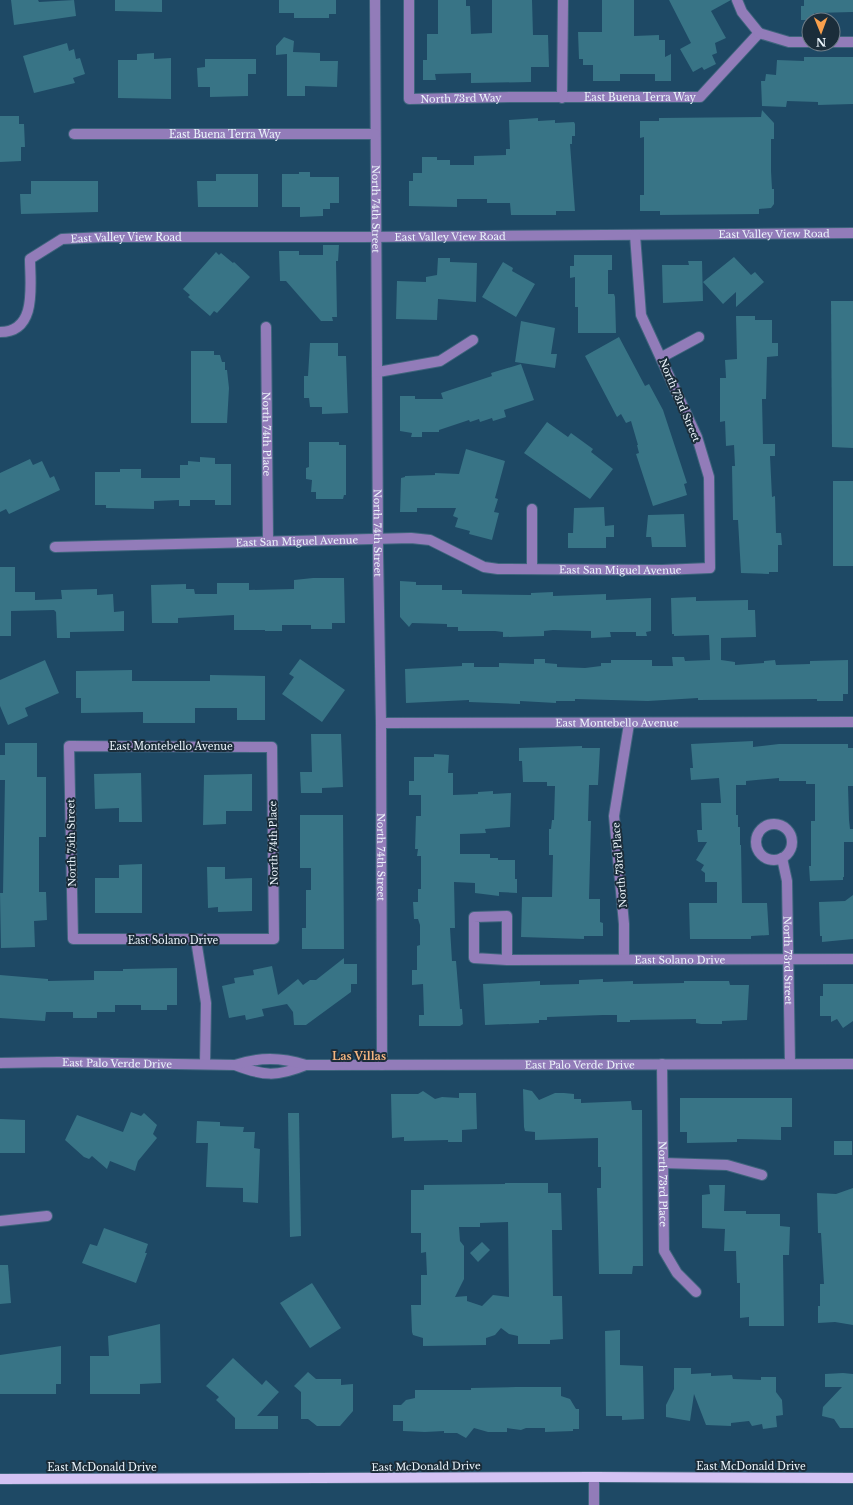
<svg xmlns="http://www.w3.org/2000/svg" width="853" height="1505" viewBox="0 0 853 1505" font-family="'Libre Baskerville',serif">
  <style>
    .building { fill: #387486; fill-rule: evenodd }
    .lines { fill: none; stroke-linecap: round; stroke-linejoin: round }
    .minor-casing { stroke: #3f657d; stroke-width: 12 }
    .major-casing { stroke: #3f657d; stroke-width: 12 }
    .minor { stroke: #927cb9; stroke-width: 10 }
    .major { stroke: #d3c2f3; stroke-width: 10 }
    .labels { text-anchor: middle; stroke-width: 4; stroke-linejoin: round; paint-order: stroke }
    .street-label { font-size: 10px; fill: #ecf5fc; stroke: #1b2d3a }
    .neighbourhood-label { font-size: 11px; font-weight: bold; fill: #f4b580; stroke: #1b2d3a }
  </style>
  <rect width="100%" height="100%" fill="#1e4965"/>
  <g class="building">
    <path d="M11,0H38L39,2L74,0L76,16L14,25Z"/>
    <path d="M115,0H162V12L115,11Z"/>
    <path d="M279,0H336V14H329V18H294V13H279Z"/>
    <path d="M438,0H466V6H470L471,34L492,33V0H532L533,35H548L549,67H531V82L471,83V73L435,74L436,80H423V60H427V34H438Z"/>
    <path d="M602,0H634V36L659,35V40H665V57L671,54V81H655V74H620V81H593V65H583V59H579L578,32H602Z"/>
    <path d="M669,0H731L711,11L726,38L715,43L717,53L712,55L716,64L704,70L702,67L693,72L680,49L691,43Z"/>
    <path d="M804,0H853V12L814,13L815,20H801V6H804Z"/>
    <path d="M284,37L294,41L293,52L320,53V61H338L337,87L305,86V96H287V54L276,55V46Z"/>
    <path d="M67,43L69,51L74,49L76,59L80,58L85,74L73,78L75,83L34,93L23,56Z"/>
    <path d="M154,53V59L171,58V99L118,98V60H137V54Z"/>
    <path d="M804,57H853V104L818,105V102L787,101L786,107L762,106L761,81H765L766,74L776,75L777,60L804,61Z"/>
    <path d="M205,59H256V74H248V96L210,97V87H198L197,68L205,67Z"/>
    <path d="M762,110L774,123V139H771V171L772,189H774V204L771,208L759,209V214L660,215V211H640V195H644V137L640,138V121H659V118L761,117Z"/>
    <path d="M0,116H19V124H24L25,147H21V161L0,162Z"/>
    <path d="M538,118V121L555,120V123L574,122L575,124V136H572V144H570L575,211H556V215H511L510,203H487V199H457V207L409,206V181H413V173H422V157H437V160H450V165H474V156L506,155V149H510L509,120Z"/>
    <path d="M299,172H310V177H339V203H330V209H323V216L300,217V207H282V174H299Z"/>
    <path d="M216,174H258V207H198L197,181H216Z"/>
    <path d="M31,181H98V212L21,214L20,194H31Z"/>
    <path d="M323,245H339L338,261H336L337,317H332L333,321H321L286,281H280L279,251H299V255H323Z"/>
    <path d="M216,252L219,255L221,253L233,263L234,262L250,277L217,313L214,311L210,316L188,297L190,295L183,289Z"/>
    <path d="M574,255H612V270H608V294H614L615,297L616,333H578V307H575V277L570,278V266H574Z"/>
    <path d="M734,257L751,275L755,272L764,282L736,307V292L723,304L703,282Z"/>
    <path d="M438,258H450V262L477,263L476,302L438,299L437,320L396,319L397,281L426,282V277L437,275Z"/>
    <path d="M688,261H702L703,301L663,303L662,265H689Z"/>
    <path d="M503,262L513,268L512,271L535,284L516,317L482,297Z"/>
    <path d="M831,301H853V448L832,447Z"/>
    <path d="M736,316H755V320H772V343H778V356L767,357L766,399H762L763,444H775V456H770L772,497L775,496L776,533H781L782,545H778V572H769V574L741,573L738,520H733L732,466H735L734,445L726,446L725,421L720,422V378H726L725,360L737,359Z"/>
    <path d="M521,321L555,328L551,354H557L555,368L515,362Z"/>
    <path d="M619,337L645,386L649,384L663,410L687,483L684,484L687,495L653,506L636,454L639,453L637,445H638L631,421L626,423L621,414L617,417L585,356Z"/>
    <path d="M310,343H338V356H346L348,413L322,414V407H310L309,398H304V376H308Z"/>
    <path d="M191,351H214V355H220L222,362H225V370H227L229,388L227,423H191Z"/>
    <path d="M521,364L534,400L504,410L506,417L493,421L492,418L480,422L479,419L470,422L469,420L439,430V432H422V437H411L412,433L400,431V396H415V399H443L441,393L492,376L491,373Z"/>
    <path d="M547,422L568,437L571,433L593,449L591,452L613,469L590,499L524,453Z"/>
    <path d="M309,442H339V445H346V495H344L343,499H316V492H311L312,480L306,479V468L309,467Z"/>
    <path d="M466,449L505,461L495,498L498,499L494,512L499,513L492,540L469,534L470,531L455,527L458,518L453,516L456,508H417V512H400L401,478L405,477V476L435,475V473L459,474Z"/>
    <path d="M200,457L215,458V464H231V505H215V500H190V506H179V500L154,501V509L106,508V505H95V472H120V469H141V478H180V465H188V461L200,462Z"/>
    <path d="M30,459L33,465L42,461L50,478L54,476L60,490L9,514L6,509L0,512V473Z"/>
    <rect x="833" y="481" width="20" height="85"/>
    <path d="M604,507L605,526L614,525V537H606V548H568V533H573L574,508Z"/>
    <path d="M684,514L686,547H652L651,537H646L648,515Z"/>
    <path d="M0,567H15V592H35V600L62,599L61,590L97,589V595L113,594L114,612L124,611V631L70,632V638H57L56,612L54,610L11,611V636H0Z"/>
    <path d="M313,578H344L345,623H332V629H311V625H282V631H265V630H234V615L178,618V623H152L151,585L186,584V589H194L195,594H217V583H249V590L294,589V580Z"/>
    <path d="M400,581L416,582V585H442V590H462V594L531,595V593L553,592V596L606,594V600L651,598V631L646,632L647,636H636V632H610L611,637L591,638V631L553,630L544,631V636L503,637V632L495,631H458V627H447V624L412,623L409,627L400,617Z"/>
    <path d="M696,597V601L748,600V610H755L756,637L721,638V660L735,662V665L764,663V661L775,660L776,665L810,664V661L848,660V694H843V701H817V699L698,700V698L648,701L575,699V701H556V703L520,701V704L469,702V700L406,703L405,669L462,666V663H474V667H499V663L534,664V659H545V663L557,664V667L585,668L601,666V663H611V660H652V666H673L672,657H684L685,661L710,660L709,635L674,636V634H672L671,598Z"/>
    <path d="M300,659L345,690L322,722L282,694L294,677L289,674Z"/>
    <path d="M45,660L59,693L25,708L28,716L8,725L0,706V680Z"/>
    <path d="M132,670V681H210V675L265,676V720H237V708H195V723H143V712L81,713V698H76V671Z"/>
    <path d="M311,734H341L343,787L322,788V793H301L300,772H312Z"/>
    <path d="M753,741V747L779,744H848V748H853V786H848L849,820L850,829H853V842H844V877H843V880L810,881L809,866H811V821H815V784H806V781H779V778L746,781V785H736V815H738V827H740V845H741L742,903H767L769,935L751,936V939H690L689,903H717V882H705V873L701,870L704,865L696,860L707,842H698L697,830H702L701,803H721L719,778L691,780L690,768H693L691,744Z"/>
    <path d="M5,743H37V777H46V837H39V892H46L47,920L34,921L35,947L1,948L0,893H3L5,780H0V755H5Z"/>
    <path d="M582,746V748H600L598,785H589L588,821H591L589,899H600V922L603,923V936H584V939L521,937L522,897H552L553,855H549V829H551L552,820H554L555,786H547V782H523L522,761H519V748Z"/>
    <path d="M434,754L449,755L448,773H453V795L478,794V792L493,791V794L511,793L510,827L485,829L486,833L460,834V854H490V858H498V860H515V879H517V893L499,892V896L475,893V883L454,882L455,928H450L452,961H456L460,1009H462L463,1024L460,1026H419V1015H424L423,984L412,985V970H417V946L420,945V925L418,919H414L413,902H418V889H421V856H417L418,849H415L416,816H421V795H409V781H414V757H434Z"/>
    <path d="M141,773L142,822H119V808L95,809L94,774Z"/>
    <path d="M252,774V811H226V824L203,825L204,775Z"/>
    <path d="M300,815H343L344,949H302V928H306V890H311V868H300Z"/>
    <path d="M142,864V913H95V878H119V865Z"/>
    <path d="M207,867H225V879L252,878V911L218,912V907L208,908Z"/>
    <path d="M853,895V939L822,942V936H820L819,902L845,901Z"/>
    <path d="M344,958V964H357V984H351V992L306,1025H294L293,1012L287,1004L262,1009L264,1016L246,1020L245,1015L229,1018L222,986L235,983L234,978L254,975L253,970L272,966L278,995L298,979L303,985L310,980H316Z"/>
    <path d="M177,968V1005H167V1010H141V1005H115V1012H97V1018H73V1012H46L45,1021L0,1018V975L48,979V981L94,980V971H123V969Z"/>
    <path d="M603,979V982L633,981V984L684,983V981H729L730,985H749L747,1020L722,1021V1024H701L696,1023V1019L630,1020V1022H617V1015H603L547,1017V1020H539V1023L485,1025L483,984L540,981V985L579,984V980Z"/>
    <path d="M823,984H853V1021L843,1028L837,1019L831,1022V1016H820V996H823Z"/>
    <path d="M523,1089L532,1091L539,1100L555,1093H564L574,1094V1099H581V1103L631,1101L632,1110H642L643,1266H633L632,1274H599L597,1188H601V1167H598V1138L535,1140V1132L525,1131L524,1127Z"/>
    <path d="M423,1091L435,1099L442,1097L459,1098V1093H476L477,1129L462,1130V1142H448V1140L404,1141V1137L392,1138L391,1094H418Z"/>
    <path d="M680,1098H792V1127H781V1140L737,1139V1142L687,1143V1132H680Z"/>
    <path d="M131,1112L141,1116L144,1113L157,1125L153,1134L157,1138L138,1161L135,1171L110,1161L107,1169L92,1156L89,1159L84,1157L65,1140L77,1115L123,1132Z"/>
    <path d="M288,1113H299L301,1236L290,1237Z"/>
    <path d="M0,1119L25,1120V1153H0Z"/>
    <path d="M197,1121L220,1122V1126L244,1127L243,1132H255L254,1148L260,1149L258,1203L243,1202V1188L206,1187L208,1143H196Z"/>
    <rect x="834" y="1141" width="18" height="14"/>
    <path d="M505,1183H548V1193H561L562,1230H552L553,1296H562L563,1339L550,1340V1344H518V1336L509,1334L501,1328L495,1335L486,1338V1345L423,1346V1338L413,1335L412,1332L411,1305H421V1275H427L426,1252L421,1253V1233H411V1190H424V1185L505,1184ZM508,1222L509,1297L493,1295L482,1306L467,1301V1296L455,1297L464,1279V1246L460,1241L459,1227H480V1223Z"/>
    <path d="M709,1185H725L724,1211H746V1214H780V1226L790,1227L789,1255H783L784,1326H749V1317L740,1318V1283H737L736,1251H724L725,1229L702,1228V1195L710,1194Z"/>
    <path d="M853,1188V1325L835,1322L818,1323V1306H820V1284H824L821,1233H818L817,1193L836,1194Z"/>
    <path d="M104,1228L148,1244L145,1253H147L136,1283L82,1263L90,1244L97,1246Z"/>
    <path d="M482,1242L490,1250L478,1262L470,1253Z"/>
    <path d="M0,1265H8L11,1303L0,1304Z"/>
    <path d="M312,1283L341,1328L310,1348L280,1303Z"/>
    <path d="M160,1324L161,1383L140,1384V1394H90V1356H109L108,1336Z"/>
    <path d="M620,1330V1365L643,1366L644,1419L622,1420V1416H606L605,1331Z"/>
    <path d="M61,1346V1384H56V1394H0V1355Z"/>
    <path d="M233,1358L262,1385L266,1380L279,1392L257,1416H278V1429H235V1418L216,1400L219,1397L206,1386Z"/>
    <path d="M674,1368H691V1374L711,1373V1376L732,1375L733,1379L761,1380V1377H776V1392L782,1400L783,1415L776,1416L777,1427L763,1429L762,1424L752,1426L749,1421L731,1423V1426L706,1425L694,1394L690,1421L666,1417V1405L674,1389Z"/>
    <path d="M308,1372L316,1379H341V1385L353,1384V1411L340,1426H317L308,1419H301V1392L294,1386Z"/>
    <path d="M843,1373L853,1374V1428H840L834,1419L822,1416L823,1407L842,1387H825V1374Z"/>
    <path d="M516,1387H561V1396L570,1399L576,1409H579V1429H573V1431L545,1432V1428H526L521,1430L507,1428V1432H488L474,1428L466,1438L457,1433H444V1431L425,1432L403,1431V1421H393V1405H401L406,1400L415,1398V1390H471V1388Z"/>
  </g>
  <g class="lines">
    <defs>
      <g id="minor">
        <path id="s1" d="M375,0L378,553L381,723L382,1065"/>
        <path id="s2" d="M409,0V99L513,97H700L759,33"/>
        <path d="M737,0L742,12L759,33"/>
        <path d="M759,33L789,42H809"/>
        <path d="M833,42H853"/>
        <path d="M562,98L563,0"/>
        <path id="s3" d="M74,134H375"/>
        <path id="s4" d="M266,327L268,540"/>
        <path id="s5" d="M0,332C38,332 30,284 30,259L62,239L104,237H366L853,233"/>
        <path d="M662,357L699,337"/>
        <path d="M378,372L440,361L473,340"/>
        <path id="s6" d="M55,547L411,538L430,540L484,567L498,569L662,570L710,568L709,477L697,437L641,315L635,235"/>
        <path d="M532,569V509"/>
        <path id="s7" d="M381,723L853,722"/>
        <path d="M69,746L272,747L274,939H73Z"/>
        <circle cx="774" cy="842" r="18"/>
        <path id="s8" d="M782,858L787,881L790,1064"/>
        <path d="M196,940L206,1003L205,1064"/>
        <path d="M624,959V924L614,816L629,724"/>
        <path id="s9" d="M507,960V916L474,917V958L507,960L853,959"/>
        <path id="s10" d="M0,1063L58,1062L235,1065C263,1076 277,1077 306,1065"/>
        <path id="s11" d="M662,1064L664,1251L677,1273L696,1292"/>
        <path id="s12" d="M235,1065C260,1057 280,1057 306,1065L853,1064"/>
        <path d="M663,1163L727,1165L762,1175"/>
        <path d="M0,1221L47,1216"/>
        <path d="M594,1477V1505"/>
      </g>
      <path id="major" d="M0,1479L594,1477L853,1478"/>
    </defs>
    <use href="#minor" class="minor-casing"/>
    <use href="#major" class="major-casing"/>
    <use href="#minor" class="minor"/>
    <use href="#major" class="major"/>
  </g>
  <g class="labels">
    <g class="street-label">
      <text dy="4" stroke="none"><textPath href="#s2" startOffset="330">East Buena Terra Way</textPath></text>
      <text dy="4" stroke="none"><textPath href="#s2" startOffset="151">North 73rd Way</textPath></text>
      <text dy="4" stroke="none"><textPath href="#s3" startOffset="151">East Buena Terra Way</textPath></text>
      <text dy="4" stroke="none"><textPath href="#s1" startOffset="209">North 74th Street</textPath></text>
      <text dy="4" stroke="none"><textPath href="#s5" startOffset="840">East Valley View Road</textPath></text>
      <text dy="4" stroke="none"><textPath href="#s5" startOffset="516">East Valley View Road</textPath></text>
      <text dy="4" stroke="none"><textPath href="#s5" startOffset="192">East Valley View Road</textPath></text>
      <text transform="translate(680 400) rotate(67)" y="4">North 73rd Street</text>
      <text dy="4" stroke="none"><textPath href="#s4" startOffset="107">North 74th Place</textPath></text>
      <text dy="4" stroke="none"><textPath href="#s1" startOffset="533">North 74th Street</textPath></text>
      <text dy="4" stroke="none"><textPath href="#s6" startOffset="242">East San Miguel Avenue</textPath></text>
      <text dy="4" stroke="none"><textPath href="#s6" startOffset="572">East San Miguel Avenue</textPath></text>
      <text dy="4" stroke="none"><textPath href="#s7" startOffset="236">East Montebello Avenue</textPath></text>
      <text x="171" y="750">East Montebello Avenue</text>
      <text transform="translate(71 843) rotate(-91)" y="4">North 75th Street</text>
      <text transform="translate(273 843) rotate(-91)" y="4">North 74th Place</text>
      <text dy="4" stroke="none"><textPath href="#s1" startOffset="857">North 74th Street</textPath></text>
      <text transform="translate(619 865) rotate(-95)" y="4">North 73rd Place</text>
      <text x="173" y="944">East Solano Drive</text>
      <text dy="4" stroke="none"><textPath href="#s9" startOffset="324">East Solano Drive</textPath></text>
      <text dy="4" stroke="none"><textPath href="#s8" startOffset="103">North 73rd Street</textPath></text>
      <text dy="4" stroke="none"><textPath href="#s10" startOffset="117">East Palo Verde Drive</textPath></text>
      <text dy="4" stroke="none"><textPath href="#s12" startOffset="346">East Palo Verde Drive</textPath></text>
      <text dy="4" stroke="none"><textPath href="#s11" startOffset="120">North 73rd Place</textPath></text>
      <text transform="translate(426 1466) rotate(-1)" y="4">East McDonald Drive</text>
      <text x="751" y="1470">East McDonald Drive</text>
      <text x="102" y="1471">East McDonald Drive</text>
    </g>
    <g class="neighbourhood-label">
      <text x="359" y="1060">Las Villas</text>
    </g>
  </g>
  <g transform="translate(821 32) rotate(179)"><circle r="19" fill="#1b2d3a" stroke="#6f7d88"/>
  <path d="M0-3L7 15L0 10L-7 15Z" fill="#f9a04d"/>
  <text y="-6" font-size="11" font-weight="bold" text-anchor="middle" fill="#ecf5fc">N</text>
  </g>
</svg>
